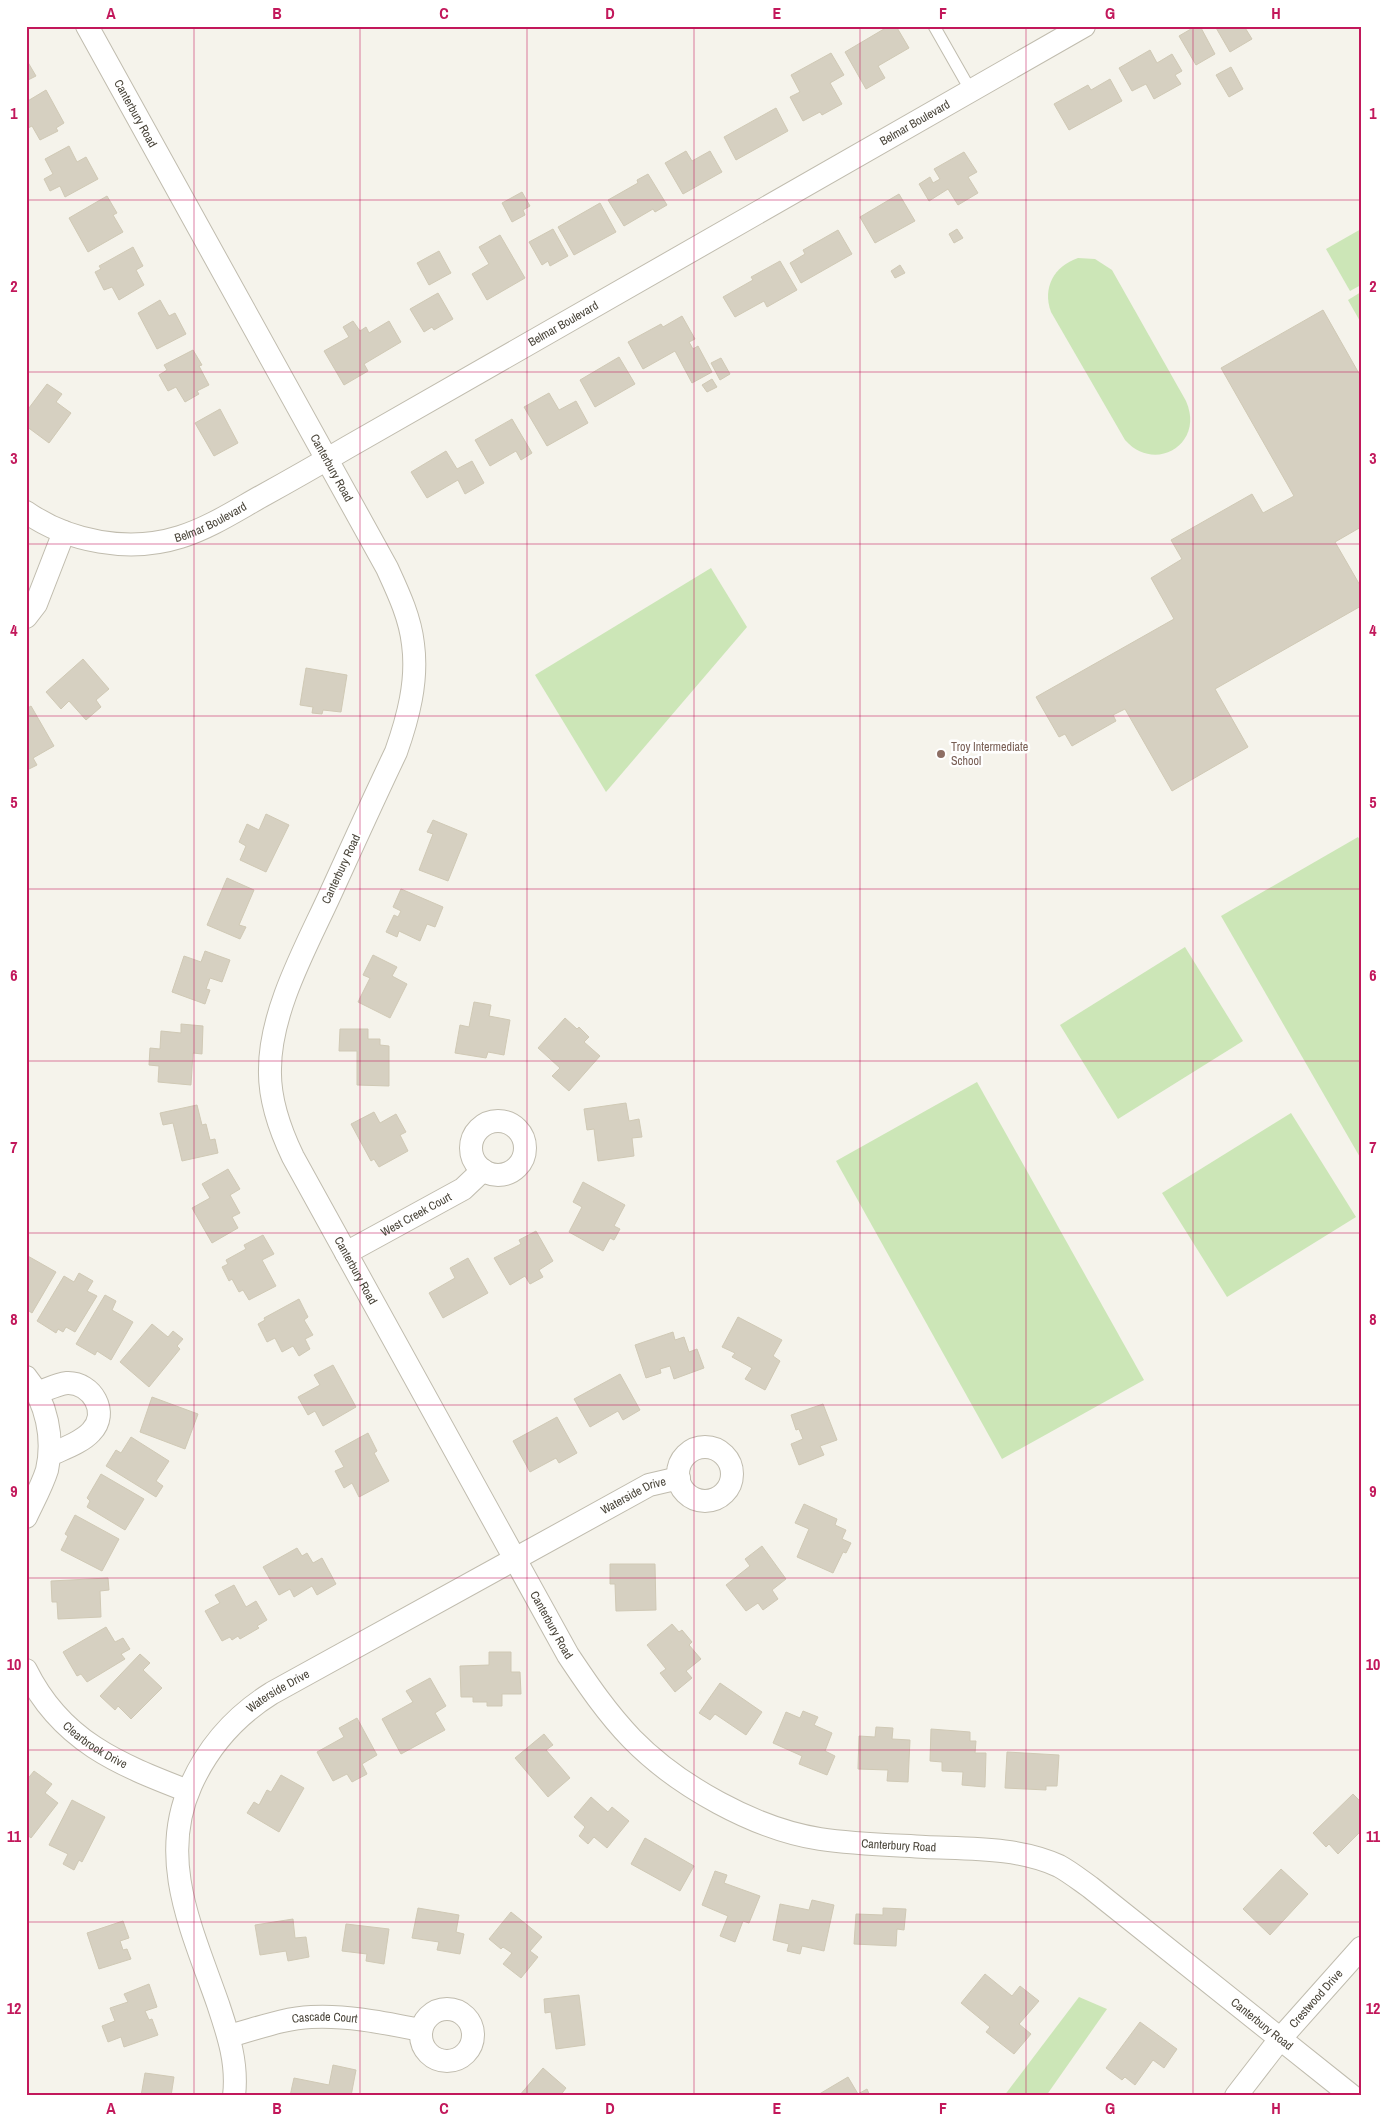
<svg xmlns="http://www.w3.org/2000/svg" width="1387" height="2122" viewBox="0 0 1387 2122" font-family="'Archivo Narrow',sans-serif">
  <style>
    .green { fill: #cce6b7 }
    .building { fill: #d6d0c1; stroke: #d0c9b5 }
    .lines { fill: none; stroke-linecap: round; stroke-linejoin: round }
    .service-casing { stroke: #c0bcae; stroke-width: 13 }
    .minor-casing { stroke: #c0bcae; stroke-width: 24 }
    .service { stroke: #fff; stroke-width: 11 }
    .minor { stroke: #fff; stroke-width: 22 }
    .grid { fill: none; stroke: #c2185b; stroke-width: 1; stroke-opacity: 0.55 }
    .education-dot { fill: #8d6e63; stroke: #fff; stroke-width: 2 }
    .labels { text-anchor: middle; stroke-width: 5; stroke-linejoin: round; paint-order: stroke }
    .street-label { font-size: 12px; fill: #494439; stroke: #fff }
    .education-label { font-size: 12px; fill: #785e54; stroke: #fff; text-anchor: start }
    .neatline { fill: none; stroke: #c2185b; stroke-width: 2 }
    .grid-label { font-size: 16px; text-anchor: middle; font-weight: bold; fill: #c2185b }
  </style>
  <rect width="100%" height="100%" fill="#f5f3eb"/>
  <g class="green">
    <path d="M1361,229V285L1350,291L1326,249Z"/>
    <path d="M1078,258L1095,259L1112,270L1186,401C1205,444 1155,474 1125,440L1051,312C1042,288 1054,266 1078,258Z"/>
    <path d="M1361,292V323L1348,300Z"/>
    <path d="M711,568L747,627L606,792L535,675Z"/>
    <path d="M1358,837L1361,842V1159L1221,916Z"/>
    <path d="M1185,947L1243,1041L1118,1119L1060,1025Z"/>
    <path d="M977,1082L1144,1380L1002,1459L836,1161Z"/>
    <path d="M1291,1113L1356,1217L1227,1297L1162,1193Z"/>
    <path d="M1079,1997L1107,2009L1046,2096H1004Z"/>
  </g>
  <g class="building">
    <path d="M889,26H896L909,48L878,66L885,78L866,89L845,52Z"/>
    <path d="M1196,26H1200L1215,54L1196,65L1179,36Z"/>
    <path d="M1215,26H1244L1252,39L1230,52Z"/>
    <path d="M1150,50L1157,63L1172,54L1182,71L1175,75L1181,84L1154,99L1146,84L1132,91L1119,68Z"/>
    <path d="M831,53L844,75L830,83L842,104L822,115L820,112L803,121L790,97L800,92L791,75Z"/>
    <path d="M26,59L36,76L26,81Z"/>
    <path d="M1231,67L1243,89L1229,97L1216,75Z"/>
    <path d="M1110,79L1122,101L1069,130L1054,104L1088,85L1091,90Z"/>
    <path d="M46,90L64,123L56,128L58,131L40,140L32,126L26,129V102Z"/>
    <path d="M776,108L788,131L736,160L724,137Z"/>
    <path d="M69,146L77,162L86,157L98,179L65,197L60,186L50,191L44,179L53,174L45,159Z"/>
    <path d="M686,151L692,161L710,151L722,172L683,194L665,163Z"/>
    <path d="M964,152L977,172L968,177L978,193L958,205L948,189L929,201L919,184L930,177L933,183L940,179L934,169Z"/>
    <path d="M648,174L667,205L655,212L653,209L624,226L608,200L638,183L637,180Z"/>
    <path d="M522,192L530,206L523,210L525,215L512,222L502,203Z"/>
    <path d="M899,194L915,221L875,243L860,217Z"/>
    <path d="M107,196L117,213L113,215L123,232L88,252L69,218Z"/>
    <path d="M600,203L616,232L574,255L558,227Z"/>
    <path d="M553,229L568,256L550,266L548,261L542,265L529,242Z"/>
    <path d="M957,229L963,238L954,243L949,234Z"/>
    <path d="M838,230L852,254L801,283L790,263L805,254L803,250Z"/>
    <path d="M500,235L525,278L487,300L472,274L489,264L479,247Z"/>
    <path d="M133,247L143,266L136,270L144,285L119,300L112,287L104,290L95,272L101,269L99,266Z"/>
    <path d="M439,251L451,273L429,285L417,263Z"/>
    <path d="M780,261L797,290L767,307L764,301L735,317L723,297L753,280L751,277Z"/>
    <path d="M900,265L905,273L895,278L891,271Z"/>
    <path d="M438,293L453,319L434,330L432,327L424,332L410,309Z"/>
    <path d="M160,300L169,316L175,313L186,334L157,349L138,313Z"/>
    <path d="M1323,310L1361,377V527L1335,542L1361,587V606L1215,689L1248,747L1172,791L1125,709L1113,715L1116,721L1072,746L1065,734L1059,737L1036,697L1174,619L1151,578L1182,559L1171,540L1252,494L1263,513L1294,496L1221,368Z"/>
    <path d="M682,316L695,339L689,342L693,349L698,346L712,372L692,383L675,351L643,369L628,342L661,324L663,327Z"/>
    <path d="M353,321L360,331L366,327L369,333L389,321L401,342L364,364L368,371L344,385L324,351L349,337L343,327Z"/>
    <path d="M193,350L202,365L199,366L209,385L197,391L199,394L185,402L176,387L168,391L159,375L167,370L164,365Z"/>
    <path d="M619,357L635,384L595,407L580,380Z"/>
    <path d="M721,358L730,374L720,380L711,363Z"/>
    <path d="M712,379L717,387L707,392L702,385Z"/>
    <path d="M47,384L62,394L56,402L71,413L49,443L26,426V412Z"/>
    <path d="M549,393L559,410L576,401L588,423L547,446L524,407Z"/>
    <path d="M220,409L238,443L214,456L195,423Z"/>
    <path d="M512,419L532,453L521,460L516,451L490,466L475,440Z"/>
    <path d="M446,451L457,469L472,461L484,483L465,494L458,480L427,498L411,472Z"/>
    <path d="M83,659L109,689L96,700L101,707L86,720L69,701L61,709L46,692Z"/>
    <path d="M306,668L347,675L341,712L323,710L322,714L312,713L313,707L300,705Z"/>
    <path d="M31,706L54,746L33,758L37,765L27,770L26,709Z"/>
    <path d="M266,814L289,825L266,872L240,860L246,846L239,842L247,824L259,830Z"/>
    <path d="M433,820L467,834L448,881L419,870L433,834L427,832Z"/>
    <path d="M227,878L254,890L239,925L246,927L240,939L207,925Z"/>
    <path d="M401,889L443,907L435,927L427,924L420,941L399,931L397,937L386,932L394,915L398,917L401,911L393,907Z"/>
    <path d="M205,951L230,960L222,982L210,978L206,989L210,990L205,1004L172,992L184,956L201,962Z"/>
    <path d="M373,955L397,967L392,976L407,984L390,1018L358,1002L370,978L363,975Z"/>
    <path d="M474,1002L491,1005L489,1016L510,1020L504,1055L488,1052L486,1058L455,1053L460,1025L469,1027Z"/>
    <path d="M565,1018L577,1029L579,1027L589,1037L584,1042L600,1056L569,1091L552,1076L560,1068L538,1048Z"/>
    <path d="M181,1024L203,1026L202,1054L193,1053L191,1085L158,1082L159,1066L149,1065L150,1048L160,1049L161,1031L181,1033Z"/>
    <path d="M340,1029H368V1039H380V1045L389,1046V1086L357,1085V1051H339Z"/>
    <path d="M626,1103L629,1121L639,1119L642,1137L632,1138L634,1156L598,1161L594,1129L587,1130L584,1109Z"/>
    <path d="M197,1105L202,1125L206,1124L210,1140L215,1139L218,1153L182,1161L173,1123L163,1125L160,1113Z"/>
    <path d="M374,1112L380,1123L396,1114L406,1132L400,1135L408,1151L379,1167L374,1159L371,1161L351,1124Z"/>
    <path d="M228,1169L240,1189L230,1195L240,1213L232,1217L238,1228L212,1243L192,1208L210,1198L202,1184Z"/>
    <path d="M583,1182L625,1205L614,1226L620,1229L614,1240L610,1238L603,1251L569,1232L582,1207L573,1202Z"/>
    <path d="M536,1231L553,1261L539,1270L543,1277L530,1284L525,1276L510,1285L494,1258L521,1244L519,1240Z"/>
    <path d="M263,1235L274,1254L262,1260L276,1286L249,1300L243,1290L239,1292L232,1279L229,1281L222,1267L228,1264L226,1260L246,1249L244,1245Z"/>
    <path d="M26,1255L56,1272L32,1313L26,1309Z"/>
    <path d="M468,1258L488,1293L443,1318L429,1293L455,1278L450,1268Z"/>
    <path d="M79,1273L93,1281L87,1291L97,1296L75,1332L66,1327L63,1332L58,1329L56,1333L37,1321L64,1276L74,1282Z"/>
    <path d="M105,1295L116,1301L112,1310L133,1322L111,1360L97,1351L95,1355L76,1344Z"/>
    <path d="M299,1299L308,1317L304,1320L313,1335L305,1339L310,1349L299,1356L293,1346L282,1352L275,1338L267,1342L258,1324L265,1320L264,1318Z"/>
    <path d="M738,1317L782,1340L773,1356L780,1361L765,1390L745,1379L752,1368L732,1357L735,1353L722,1347Z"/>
    <path d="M152,1324L168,1337L173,1331L183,1339L177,1346L180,1349L149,1387L120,1362Z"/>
    <path d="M673,1332L675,1340L684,1337L689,1352L697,1349L704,1368L674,1379L670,1366L660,1369L661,1373L646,1378L635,1345Z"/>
    <path d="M333,1365L356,1407L323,1426L315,1411L308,1415L298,1397L320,1385L314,1375Z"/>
    <path d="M620,1374L640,1410L623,1420L618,1411L590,1427L574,1399Z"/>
    <path d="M152,1397L198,1414L185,1449L140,1432Z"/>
    <path d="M823,1404L837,1440L820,1446L824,1455L799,1465L791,1444L803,1439L799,1429L796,1430L791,1415Z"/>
    <path d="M557,1417L577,1453L559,1463L556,1458L530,1472L513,1441Z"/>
    <path d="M368,1433L377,1451L374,1453L389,1481L359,1497L352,1483L344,1488L335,1471L344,1467L335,1451Z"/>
    <path d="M131,1437L169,1461L156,1481L163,1486L156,1497L106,1466L116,1450L121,1453Z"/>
    <path d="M101,1474L144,1499L125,1530L87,1507L90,1501L87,1498Z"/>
    <path d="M804,1504L837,1519L835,1525L846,1530L842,1539L851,1543L846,1553L843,1552L833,1573L797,1557L809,1529L795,1523Z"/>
    <path d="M75,1515L119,1539L102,1571L61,1550L68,1536L65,1534Z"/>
    <path d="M762,1546L786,1579L772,1590L778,1599L763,1610L758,1603L746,1611L726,1585L750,1566L745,1559Z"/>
    <path d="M297,1548L302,1556L307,1553L313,1563L322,1558L336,1584L317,1595L312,1586L294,1597L290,1589L279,1595L263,1567Z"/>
    <path d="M610,1564H655L656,1610L616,1611L615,1584H610Z"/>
    <path d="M108,1578L109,1590L100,1591L101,1617L58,1619L57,1602H52L51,1581Z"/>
    <path d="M234,1585L246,1607L256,1601L267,1620L257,1626L259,1628L240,1639L238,1636L232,1640L230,1637L222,1641L205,1611L220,1603L215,1595Z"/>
    <path d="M672,1624L679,1632L682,1630L692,1642L689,1645L701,1659L686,1671L692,1678L675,1692L660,1673L666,1669L647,1645Z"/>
    <path d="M106,1627L115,1642L123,1638L130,1649L121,1654L125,1659L87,1682L81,1674L77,1676L63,1652Z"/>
    <path d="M489,1652H511V1672H520L521,1694H502V1706H487V1702H473V1697H461L460,1666L489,1665Z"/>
    <path d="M140,1654L150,1663L143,1670L162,1688L131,1719L118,1706L115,1710L100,1696Z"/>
    <path d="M430,1678L446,1706L435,1713L445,1730L401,1754L382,1719L413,1702L406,1691Z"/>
    <path d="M720,1683L762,1712L746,1735L715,1714L710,1720L699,1713Z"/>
    <path d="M803,1711L818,1717L814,1725L832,1733L825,1751L835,1756L827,1775L799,1764L802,1756L773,1743L786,1712L800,1718Z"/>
    <path d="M357,1718L377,1755L362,1764L367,1774L352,1782L347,1774L333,1781L317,1752L344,1737L339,1728Z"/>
    <path d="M876,1727L893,1728L892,1739L910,1740L908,1782L887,1781L888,1770L858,1769L859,1736L875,1737Z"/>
    <path d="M931,1729L970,1732V1741H976L975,1753H986L985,1787L962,1785L963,1772L942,1771V1762L930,1761Z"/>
    <path d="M544,1734L553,1745L546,1750L570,1778L548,1797L515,1758Z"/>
    <path d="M1007,1752L1059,1755L1057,1786H1046V1790L1005,1788Z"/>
    <path d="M34,1771L52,1784L45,1793L58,1803L31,1838L26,1834V1781Z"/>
    <path d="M281,1775L304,1788L279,1832L247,1813L254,1802L259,1805L267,1790L271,1792Z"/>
    <path d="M1353,1794L1361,1802V1835L1359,1833L1338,1854L1329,1844L1326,1847L1313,1833Z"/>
    <path d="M591,1797L608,1812L612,1807L629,1821L607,1848L594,1837L588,1844L579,1836L585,1827L574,1817Z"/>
    <path d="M72,1800L105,1817L82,1862L79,1860L74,1870L63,1864L68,1854L49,1845Z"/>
    <path d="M645,1838L694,1866L680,1891L631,1864Z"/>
    <path d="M1281,1869L1308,1894L1270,1935L1243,1909Z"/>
    <path d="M715,1871L727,1875L724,1883L760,1896L749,1923L743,1921L735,1942L720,1936L728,1916L702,1905Z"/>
    <path d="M812,1900L834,1905L824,1951L802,1946L800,1954L787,1951L789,1944L773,1940L780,1904L809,1910Z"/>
    <path d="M418,1908L459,1915L456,1932L464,1934L460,1954L437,1950L439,1942L412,1938Z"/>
    <path d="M883,1908L906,1909L904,1930L897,1929L896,1946L854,1944L856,1914L883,1915Z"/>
    <path d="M511,1912L542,1937L530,1951L538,1957L521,1978L503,1964L512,1953L503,1947L501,1949L489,1939Z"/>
    <path d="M293,1919L295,1938L306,1937L309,1957L288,1961L286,1951L260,1955L255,1925Z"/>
    <path d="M123,1921L129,1938L120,1941L123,1950L127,1949L131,1959L99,1969L87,1933Z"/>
    <path d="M346,1924L389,1929L384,1964L366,1961L367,1954L342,1951Z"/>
    <path d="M985,1974L1012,1996L1020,1986L1039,2001L1019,2024L1031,2034L1014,2054L986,2032L990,2027L961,2003Z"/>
    <path d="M149,1984L157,2007L145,2011L149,2020L152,2019L158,2035L124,2047L121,2037L108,2042L102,2026L115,2021L110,2008L128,2002L124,1994Z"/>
    <path d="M579,1995L585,2045L556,2049L551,2012L545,2013L544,1999Z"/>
    <path d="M1140,2022L1177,2049L1164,2068L1153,2060L1135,2085L1125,2077L1122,2080L1106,2068Z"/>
    <path d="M333,2065L356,2070L351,2096H290L294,2078L329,2085Z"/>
    <path d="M543,2068L566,2088L560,2096H519Z"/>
    <path d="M145,2073L174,2077L171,2096H141Z"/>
    <path d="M848,2077L858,2094L867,2089L870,2096H816Z"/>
  </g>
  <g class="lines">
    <defs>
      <path id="service" d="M934,26L971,91"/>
      <g id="minor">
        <path id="s1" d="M87,26L387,568C398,592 410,617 413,644C418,681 408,718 396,752C373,800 351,849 329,897C305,949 270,1012 270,1069C269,1100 280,1130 293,1157L568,1655C588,1685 607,1713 632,1739C678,1786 755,1829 820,1839C854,1844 890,1845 925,1847C969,1849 1018,1847 1059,1866C1070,1872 1080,1880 1090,1887L1352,2096"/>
        <path id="s2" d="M26,512C69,542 129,553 180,537C209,528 235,511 262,496C291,480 319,464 348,447L1084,26"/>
        <path d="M26,617L36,604L64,532"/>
        <circle cx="498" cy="1148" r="27"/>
        <path id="s3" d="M346,1253L463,1189L483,1170"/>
        <path d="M26,1377C47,1402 54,1439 47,1470C42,1486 33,1502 26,1517"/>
        <path d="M37,1393C46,1390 57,1384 67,1383C92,1382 110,1413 91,1432C81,1443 62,1449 50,1455"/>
        <circle cx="705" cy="1474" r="27"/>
        <path id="s4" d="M26,1670C61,1741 118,1764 188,1791"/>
        <circle cx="447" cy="2035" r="26"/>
        <path id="s5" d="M229,2036C256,2029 284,2018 311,2017C348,2015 385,2023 421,2030"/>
        <path id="s6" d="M234,2096C238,2063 228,2034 218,2004C193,1932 157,1860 191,1785C209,1745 235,1716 272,1693L649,1485L679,1478"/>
        <path id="s7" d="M1236,2096L1280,2039L1361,1948"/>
      </g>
    </defs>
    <use href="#service" class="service-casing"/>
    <use href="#minor" class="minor-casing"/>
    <use href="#service" class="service"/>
    <use href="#minor" class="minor"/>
  </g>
  <path class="grid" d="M194,26V2096M360,26V2096M527,26V2096M694,26V2096M860,26V2096M1026,26V2096M1193,26V2096M26,200H1361M26,372H1361M26,544H1361M26,716H1361M26,889H1361M26,1061H1361M26,1233H1361M26,1405H1361M26,1578H1361M26,1750H1361M26,1922H1361"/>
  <circle class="education-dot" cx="941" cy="754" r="5"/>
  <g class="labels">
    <g class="street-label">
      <text dy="4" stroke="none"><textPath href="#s1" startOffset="100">Canterbury Road</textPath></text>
      <text dy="4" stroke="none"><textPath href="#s2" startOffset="1005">Belmar Boulevard</textPath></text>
      <text dy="4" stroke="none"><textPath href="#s2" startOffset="600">Belmar Boulevard</textPath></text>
      <text dy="4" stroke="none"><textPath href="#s1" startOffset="505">Canterbury Road</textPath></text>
      <text dy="4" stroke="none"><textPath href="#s2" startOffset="195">Belmar Boulevard</textPath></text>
      <text transform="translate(341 869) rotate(-65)" y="4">Canterbury Road</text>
      <text dy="4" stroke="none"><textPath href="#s3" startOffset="80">West Creek Court</textPath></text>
      <text dy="4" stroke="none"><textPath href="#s1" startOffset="1375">Canterbury Road</textPath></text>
      <text dy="4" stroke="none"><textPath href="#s6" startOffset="858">Waterside Drive</textPath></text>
      <text dy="4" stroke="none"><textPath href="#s1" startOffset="1780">Canterbury Road</textPath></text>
      <text dy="4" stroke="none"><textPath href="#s6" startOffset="452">Waterside Drive</textPath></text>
      <text dy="4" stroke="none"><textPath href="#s4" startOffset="104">Clearbrook Drive</textPath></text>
      <text dy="4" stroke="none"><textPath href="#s1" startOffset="2215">Canterbury Road</textPath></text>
      <text dy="4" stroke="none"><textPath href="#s7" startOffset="126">Crestwood Drive</textPath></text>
      <text dy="4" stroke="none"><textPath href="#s5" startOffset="98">Cascade Court</textPath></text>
      <text dy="4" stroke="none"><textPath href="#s1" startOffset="2635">Canterbury Road</textPath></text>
    </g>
    <g class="education-label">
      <text x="951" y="751">Troy Intermediate<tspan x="951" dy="14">School</tspan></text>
    </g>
  </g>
  <rect width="1387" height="2122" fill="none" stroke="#ffffff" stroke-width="55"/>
  <rect x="28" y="28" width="1332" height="2066" class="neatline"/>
  <g class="grid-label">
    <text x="111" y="19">A</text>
    <text x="277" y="19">B</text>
    <text x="444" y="19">C</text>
    <text x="610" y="19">D</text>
    <text x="777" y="19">E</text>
    <text x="943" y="19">F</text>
    <text x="1110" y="19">G</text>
    <text x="1276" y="19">H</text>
    <text x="14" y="119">1</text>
    <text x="1373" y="119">1</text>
    <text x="14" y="292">2</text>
    <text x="1373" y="292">2</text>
    <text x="14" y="464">3</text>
    <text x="1373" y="464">3</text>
    <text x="14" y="636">4</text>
    <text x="1373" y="636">4</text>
    <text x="14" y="808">5</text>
    <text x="1373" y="808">5</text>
    <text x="14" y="981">6</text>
    <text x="1373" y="981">6</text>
    <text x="14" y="1153">7</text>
    <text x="1373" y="1153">7</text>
    <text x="14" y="1325">8</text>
    <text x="1373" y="1325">8</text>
    <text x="14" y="1497">9</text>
    <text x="1373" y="1497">9</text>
    <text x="14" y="1670">10</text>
    <text x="1373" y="1670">10</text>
    <text x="14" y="1842">11</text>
    <text x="1373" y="1842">11</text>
    <text x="14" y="2014">12</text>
    <text x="1373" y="2014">12</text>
    <text x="111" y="2114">A</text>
    <text x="277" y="2114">B</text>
    <text x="444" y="2114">C</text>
    <text x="610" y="2114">D</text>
    <text x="777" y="2114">E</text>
    <text x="943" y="2114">F</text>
    <text x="1110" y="2114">G</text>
    <text x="1276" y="2114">H</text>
  </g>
</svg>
